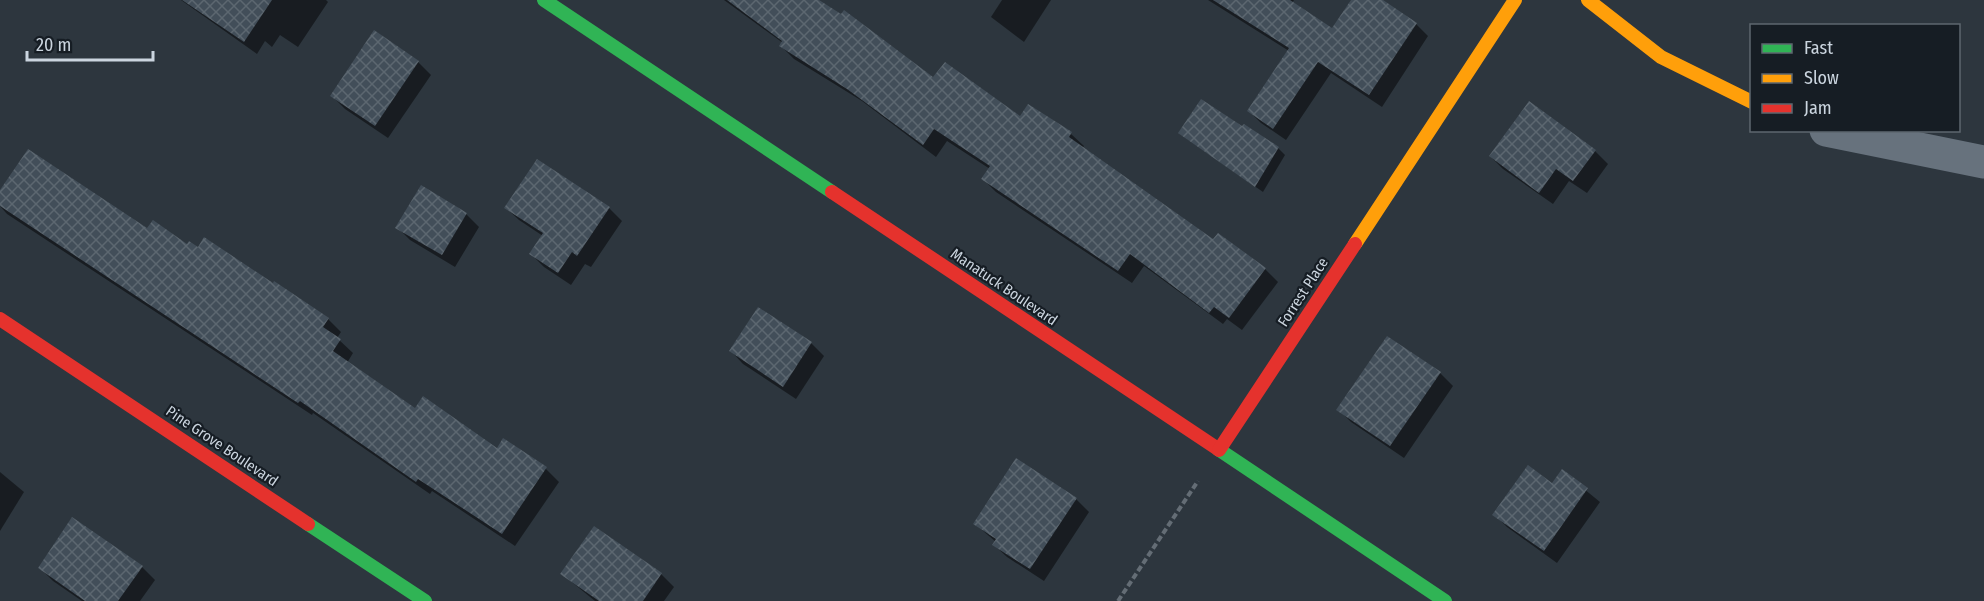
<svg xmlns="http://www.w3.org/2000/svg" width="1984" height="601" viewBox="0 0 1984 601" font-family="'Fira Sans Condensed',sans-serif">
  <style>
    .shadow { fill: #0007 }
    .building { fill: url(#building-cross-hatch) }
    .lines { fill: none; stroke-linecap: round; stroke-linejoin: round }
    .path { stroke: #646d75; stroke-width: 4; stroke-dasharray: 6 3; stroke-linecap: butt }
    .street { stroke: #67727d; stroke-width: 33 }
    .fast { stroke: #30b455; stroke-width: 14 }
    .slow { stroke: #ff9f0a; stroke-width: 14 }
    .jam { stroke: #e5322d; stroke-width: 14 }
    .labels { text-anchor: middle; stroke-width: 4.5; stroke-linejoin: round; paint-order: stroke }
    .street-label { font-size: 15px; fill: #cbd5df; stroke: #161d24 }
  </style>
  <defs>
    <pattern id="building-cross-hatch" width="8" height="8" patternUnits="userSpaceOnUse" patternTransform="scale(1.5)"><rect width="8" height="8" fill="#424e59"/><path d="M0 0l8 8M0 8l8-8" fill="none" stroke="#5c6770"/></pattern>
  </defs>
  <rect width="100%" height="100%" fill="#2d363e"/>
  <g class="shadow">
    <path d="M181,0H326L328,2L298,47L280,35L272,47L265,41L257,54Z"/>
    <path d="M724,0H817L934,79L1020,119L1071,134L1084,146L1082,149L1214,241L1265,269L1278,282L1242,330L1227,319L1223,324L1144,266L1132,283L996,192L983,179L990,169L947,141L936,157L862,101L794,59L781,46L783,43Z"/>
    <path d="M1002,0H1051L1024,42L991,17Z"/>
    <path d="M1208,0H1294L1292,3L1333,30L1353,0H1380L1416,24L1428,36L1382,107L1331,73L1286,140L1261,123L1249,111L1289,51Z"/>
    <path d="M418,62L431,75L388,138L345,109L332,96Z"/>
    <path d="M1529,103L1595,151L1608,164L1587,193L1569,181L1553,204L1503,169L1490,156Z"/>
    <path d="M1243,129L1278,148L1285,155L1263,192L1187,139Z"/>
    <path d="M421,187L466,214L479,227L455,267L410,240L397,227Z"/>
    <path d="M0,192L147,230L187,246L328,319L341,332L337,338L353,353L347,363L415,410L497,450L546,469L559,482L515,546L432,491L430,494L313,413L312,415L7,214L0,206Z"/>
    <path d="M506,208H609L622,221L591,267L585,264L571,285L544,267L531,254L543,236L519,220Z"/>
    <path d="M811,343L824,356L796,399L743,364L731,351Z"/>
    <path d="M1440,373L1453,386L1404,458L1351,422L1338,409Z"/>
    <path d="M1017,460L1076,499L1089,512L1044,581L1007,557L994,545L996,542L975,524Z"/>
    <path d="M1562,471L1600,502L1557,563L1507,527L1494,514L1553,485Z"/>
    <path d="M0,472L24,492L0,531Z"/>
    <path d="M142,567L155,580L140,601H82L53,581L40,568Z"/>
    <path d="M562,574H661L674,587L664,601H595Z"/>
  </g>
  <g class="building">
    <path d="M182,0H272L244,42Z"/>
    <path d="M727,0H819L841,14L844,10L933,77L945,62L1020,116L1028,104L1072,132L1069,137L1213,239L1218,233L1266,268L1229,318L1214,307L1209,313L1130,254L1118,271L981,179L990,166L934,129L923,145L847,89L779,46L782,41Z"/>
    <path d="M1213,0H1290L1332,28L1351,0H1383L1417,23L1369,95L1318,62L1273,129L1247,111L1289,48Z"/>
    <path d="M374,30L419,61L375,126L330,96Z"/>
    <path d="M1201,99L1242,126L1244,124L1279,147L1255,187L1178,133Z"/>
    <path d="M1529,101L1596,150L1573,181L1556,169L1539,193L1489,156Z"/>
    <path d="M28,149L147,228L153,220L187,244L189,241L198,247L204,237L273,283L274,281L329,318L323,327L341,339L333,351L415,408L423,396L497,448L503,438L547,467L502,534L418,479L416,482L300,401L298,403L0,206V190Z"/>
    <path d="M537,159L610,207L577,256L572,252L558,273L529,254L543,233L504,208Z"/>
    <path d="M421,185L467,213L442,255L395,228Z"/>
    <path d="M758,307L812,342L783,387L729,351Z"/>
    <path d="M1387,336L1441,372L1390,446L1336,410Z"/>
    <path d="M1016,458L1077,498L1030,569L992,545L996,539L973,524Z"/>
    <path d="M1528,465L1552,483L1562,469L1588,488L1544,551L1492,515Z"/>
    <path d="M72,517L143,566L118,601H85L38,568Z"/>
    <path d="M594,526L662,573L643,601H599L560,574Z"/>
  </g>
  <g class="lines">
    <path class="path" d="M1118,601L1198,481"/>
    <path class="street" d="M1826,130L1984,162"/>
    <g class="fast">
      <path d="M544,0L832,192"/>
      <path d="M1218,449L1445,601"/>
      <path d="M308,524L425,601"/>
    </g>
    <g class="slow">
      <path d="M1588,0L1661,57L1752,102"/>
      <path d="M1355,244L1515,0"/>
    </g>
    <g class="jam">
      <path d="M832,192L1218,449"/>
      <path d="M0,319L308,524"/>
      <path d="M1219,450L1355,244"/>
    </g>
  </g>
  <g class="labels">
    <g class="street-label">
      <text transform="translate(1004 287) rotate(34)" y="5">Manatuck Boulevard</text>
      <text transform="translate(1303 292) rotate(-57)" y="5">Forrest Place</text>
      <text transform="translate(222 446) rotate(34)" y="5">Pine Grove Boulevard</text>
    </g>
  </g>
  <rect x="1750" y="24" width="210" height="108" fill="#161d24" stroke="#5e676f" stroke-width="1.5"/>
  <rect x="1762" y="44" width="30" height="9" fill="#30b455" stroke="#5e676f" stroke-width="1.5"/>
  <text x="1804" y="54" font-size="18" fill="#cbd5df">Fast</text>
  <rect x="1762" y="74" width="30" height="9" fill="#ff9f0a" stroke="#5e676f" stroke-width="1.5"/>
  <text x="1804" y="84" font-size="18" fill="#cbd5df">Slow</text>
  <rect x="1762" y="104" width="30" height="9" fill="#e5322d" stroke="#5e676f" stroke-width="1.5"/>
  <text x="1804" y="114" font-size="18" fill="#cbd5df">Jam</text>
  <path d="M27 51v9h126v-9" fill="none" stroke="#cbd5df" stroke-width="3"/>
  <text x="36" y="51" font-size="18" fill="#cbd5df" stroke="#161d24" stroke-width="4.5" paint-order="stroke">20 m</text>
</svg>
